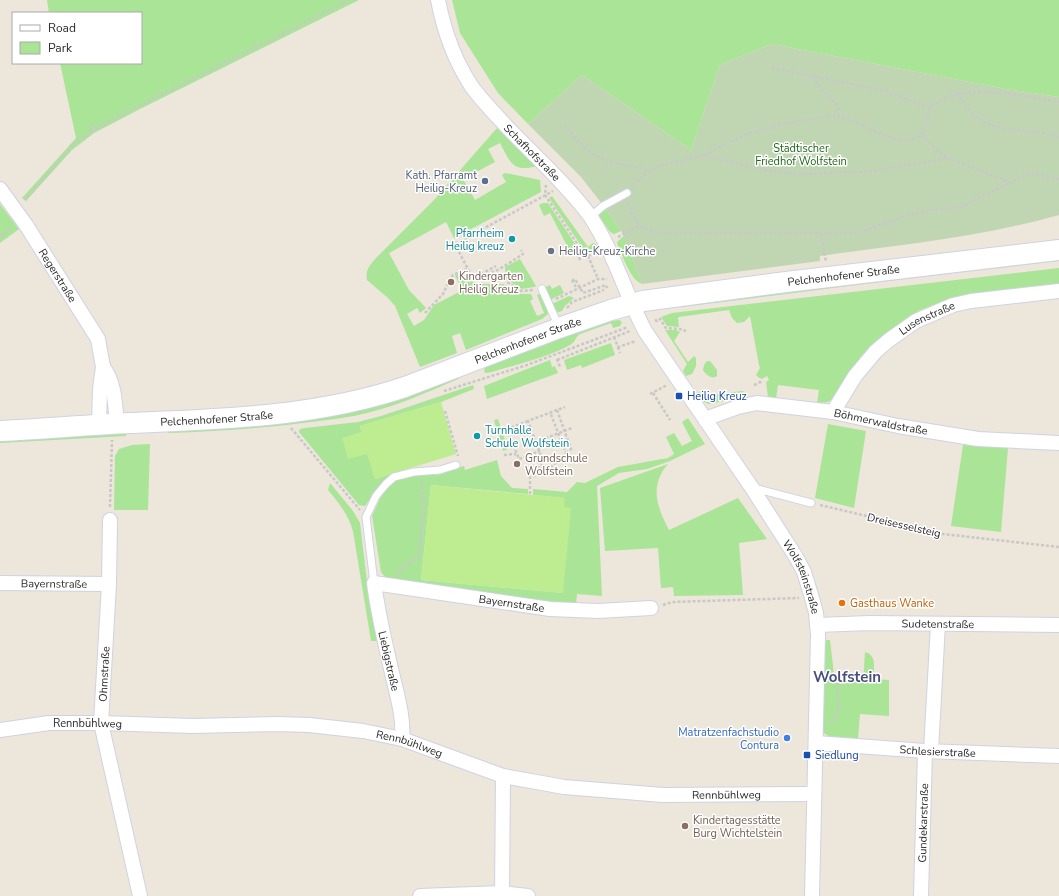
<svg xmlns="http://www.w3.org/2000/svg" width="1059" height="896" viewBox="0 0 1059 896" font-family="'Nunito Sans',sans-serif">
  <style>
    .green { fill: #aae496 }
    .cemetery { fill: #c0d6b2 }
    .pitch { fill: #beec91 }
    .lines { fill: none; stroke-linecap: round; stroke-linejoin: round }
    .lane-casing { stroke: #d0d2e3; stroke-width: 9 }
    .street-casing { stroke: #d0d2e3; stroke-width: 16 }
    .secondary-casing { stroke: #d0d2e3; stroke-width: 22 }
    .path { stroke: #c8c8c8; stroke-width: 2.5; stroke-dasharray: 3 2; stroke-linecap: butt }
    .lane { stroke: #fff; stroke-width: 7 }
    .street { stroke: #fff; stroke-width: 14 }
    .secondary { stroke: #fff; stroke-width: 20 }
    .service-dot { fill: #5c6f8a; stroke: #fff; stroke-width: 1.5 }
    .culture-dot { fill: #0f9aa8; stroke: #fff; stroke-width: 1.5 }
    .worship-dot { fill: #6b7280; stroke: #fff; stroke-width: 1.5 }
    .education-dot { fill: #8d6e63; stroke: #fff; stroke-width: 1.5 }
    .transit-dot { fill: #1a4fb4; stroke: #fff; stroke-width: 1.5 }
    .food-dot { fill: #e8710a; stroke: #fff; stroke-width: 1.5 }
    .shop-dot { fill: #3f7fe0; stroke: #fff; stroke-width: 1.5 }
    .labels { text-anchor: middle; stroke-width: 3; stroke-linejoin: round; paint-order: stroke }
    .park-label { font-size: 11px; fill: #226818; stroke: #fff }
    .street-label { font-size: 11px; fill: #2a2a2a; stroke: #fff }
    .service-label { font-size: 11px; fill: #4e5e75; stroke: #fff; text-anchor: end }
    .culture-label { font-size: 11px; fill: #0d838f; stroke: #fff; text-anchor: end }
    .worship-label { font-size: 11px; fill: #5b616d; stroke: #fff; text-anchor: start }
    .education-label { font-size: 11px; fill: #785e54; stroke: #fff; text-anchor: start }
    .transit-label { font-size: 11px; fill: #164399; stroke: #fff; text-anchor: start }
    .food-label { font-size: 11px; fill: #c56008; stroke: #fff; text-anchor: start }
    .shop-label { font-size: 11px; fill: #366cbe; stroke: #fff; text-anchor: end }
    .district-label { font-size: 15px; font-weight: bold; fill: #494e7b; stroke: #fff }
  </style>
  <rect width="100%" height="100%" fill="#ece6db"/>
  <g class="green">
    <path d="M47,0H359L140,109L94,133L72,150L26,201L22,198L76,138L60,63H141V13H49Z"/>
    <path d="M452,0H1059V97L1006,89L772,44L720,65L691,150L582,75L528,124L498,93L460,33Z"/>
    <path d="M497,128L537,166C513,173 510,162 500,143L488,149L495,162L463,179L475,200L506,182L502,175L505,173L540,180L541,192L454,238L446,222L389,253L409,290L426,308L420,313L417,308L407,314L414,326L424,320L434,305L463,290L455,276L458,274L460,276H463L474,282L481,284H503L521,294H531L533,299L530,301L537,316L544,313L537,295L540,294L546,306L548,314L542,319L466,350L460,333L452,336L457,353L420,367L395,306L388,298L367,280C365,270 370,265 376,258L434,200Z"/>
    <path d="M552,196L588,247L593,243L596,244L598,247C595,252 590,252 584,250L549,198Z"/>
    <path d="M543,203H548L581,253L573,257L550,213L544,216L539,205Z"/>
    <path d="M0,204L19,229L0,243Z"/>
    <path d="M606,209L621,231L614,234L610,232L599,216L600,213Z"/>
    <path d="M624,236L642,284C630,280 622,254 617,243L618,241Z"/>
    <path d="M1059,256V261L943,274L682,307L680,305Z"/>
    <path d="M520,259L536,286L534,287L522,289L506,279L505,267Z"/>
    <path d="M1059,268V284L954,297L918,311L888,332L862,355L841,391L834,398L828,402L817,403L819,390L778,385L776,398L768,397L766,382L769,380L767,376L762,379L758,377L756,375L760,368L759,365L750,316L744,322L737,323L732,318L729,310L679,317L678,318L679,327L667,326L661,317L672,313Z"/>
    <path d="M550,285L552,289L560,285L564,293L550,300L544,288Z"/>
    <path d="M569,296L574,298L565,306L562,311L559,312L555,311L552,304Z"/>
    <path d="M619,320L622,322L620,326L613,328L611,323L580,334C575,337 575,343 570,345C546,358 517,364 492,372L485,373L484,371L485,367L489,365L575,333L612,321Z"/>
    <path d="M665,330H676L680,332L674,341L688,362L694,356L696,358V366L692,374L686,376L683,371L687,364Z"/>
    <path d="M611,343L615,355L582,368L581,365L567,370L564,360Z"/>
    <path d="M550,360L552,367L555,366L558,373L487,399L484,386Z"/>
    <path d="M707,361H710L717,370V376C712,380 706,375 703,370L704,365Z"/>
    <path d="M463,375L458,379C428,392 399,405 367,413C351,417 335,419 319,421C269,428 218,431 168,433V428Z"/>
    <path d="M473,385L474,389L441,402L360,426L375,479L394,473L384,480L378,487L365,506L359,505L299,432L300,429L305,428L358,422L381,416Z"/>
    <path d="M742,391L747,393L746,397L708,404L699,399L696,394L699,392L716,394Z"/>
    <path d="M688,418L705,444L670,461L647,469L619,473L597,486L602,596L577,594L576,604L546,601L391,581L385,577L381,572L372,516L384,490L399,478L421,474L437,475L464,466L465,470L497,460L501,476L512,488L528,489V494L431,485L421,580L563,593L564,498L533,495V489L567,492L577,482L585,483L618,467L668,458L674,454L666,437L674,433L682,446L692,441L682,422Z"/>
    <path d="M498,419L508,449L503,451L494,420Z"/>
    <path d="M828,424L866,431L854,508L815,498Z"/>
    <path d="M126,431V436L0,443V438Z"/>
    <path d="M150,444L148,510H114L115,456L119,449L132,445Z"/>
    <path d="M963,445L1008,448L1001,532L951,526Z"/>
    <path d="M668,464C649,486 657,507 669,530L738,498L767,539L739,543L743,595L674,596L673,587L661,588L658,548L605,551L600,488Z"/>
    <path d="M330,483L353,511L360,523L369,599L377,641H371L353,531C348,514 339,503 328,490Z"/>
    <path d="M827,640H830L835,683L863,682L865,652C877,655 874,669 873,679L889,680V716L860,714L858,739C850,738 831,739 825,734C823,732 822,728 822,725L824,642Z"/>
  </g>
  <path class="cemetery" d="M772,44L1006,89L1059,97V215C981,237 900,245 820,256V261L642,284L623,234L606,209L581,177L528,124L582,75L691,150L720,65Z"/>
  <g class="pitch">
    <path d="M441,402L456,454L375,479L367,454L348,459L342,438L361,432L360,426Z"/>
    <path d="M431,485L565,498L564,507L571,508L563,593L421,580Z"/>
  </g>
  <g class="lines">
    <defs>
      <g id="lane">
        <path d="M590,217L603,206L627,193"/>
        <path d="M542,289L559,327"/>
        <path d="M754,488L811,503"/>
        <path d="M374,583L366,517L376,496L386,484L394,477L414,472L440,470L456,465"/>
      </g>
      <g id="street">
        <path id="s1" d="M438,0C444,31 454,60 472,87C483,102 497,116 510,130C537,158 567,185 590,216C614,252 625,293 645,331L752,488L796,557L804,572L812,598L816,613L818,635L812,896"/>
        <path id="s2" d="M0,189L26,225L98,339L103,367L100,389L99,425"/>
        <path d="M103,367C115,382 115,405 117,424"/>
        <path id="s3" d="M833,412L855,376L876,351L889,340L916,321L953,305L971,301L1059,291"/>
        <path id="s4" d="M705,419L738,407L757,403L833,412L898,426L978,439L1059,443"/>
        <path d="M110,520L109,584L101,723L140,896"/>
        <path id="s5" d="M0,583L109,584"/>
        <path id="s6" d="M817,625L870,623L1059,625"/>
        <path id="s7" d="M0,730L49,723H101L193,726L278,724L309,725L363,731L402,739L503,776L564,787L663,795L814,794"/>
        <path id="s8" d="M402,739C404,717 397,695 392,673C385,643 378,614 374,583L550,609L598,611L651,608"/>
        <path id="s9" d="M816,743L925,751L1059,756"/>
        <path d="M931,751L938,624"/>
        <path d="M420,896L502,893L528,896"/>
        <path d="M502,896L503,776"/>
        <path id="s10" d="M921,896L925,751"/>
      </g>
      <g id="secondary">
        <path id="s11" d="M0,431C43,429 87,425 130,423C223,419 316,417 405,387L559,328L611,310L643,301L786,282L1059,250"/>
      </g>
    </defs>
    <use href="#lane" class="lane-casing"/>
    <use href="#street" class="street-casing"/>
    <use href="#secondary" class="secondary-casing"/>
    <g class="path">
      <path d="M772,68L886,91L930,108"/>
      <path d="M815,76L816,82L819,86L837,105L839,116"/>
      <path d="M956,93C964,103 971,114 981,120C1002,134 1035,128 1059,137"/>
      <path d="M564,125C574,136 585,151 598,157C614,165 632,164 649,171"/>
      <path d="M91,131L93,122"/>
      <path d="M922,135L935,149L948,158L996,177L1011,182L1029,173L1059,179"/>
      <path d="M706,156L770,171L796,174L864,172L886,169L948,158"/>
      <path d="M546,185L545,195L584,254L588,256L598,279"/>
      <path d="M632,185L649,171L658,166L705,155L746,134L787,123L830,116H839C862,122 887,143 911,140C927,138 924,120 930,109C931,106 934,104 937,103C967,82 1025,97 1059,102"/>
      <path d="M25,200L72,146L78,140L105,123L349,0"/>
      <path d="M627,203L639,226"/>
      <path d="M821,233L826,262"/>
      <path d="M0,237L11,227"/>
      <path d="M618,237L639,226L645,229L660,233H857L912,214L937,209L961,207L1011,182"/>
      <path d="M455,244L553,191"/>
      <path d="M449,246L455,244L472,277L480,280H504L521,291L533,290"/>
      <path d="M588,256L596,252"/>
      <path d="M580,260L579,257L584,254"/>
      <path d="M481,274L496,266"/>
      <path d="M472,277C478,274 482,276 488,274C500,270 512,261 523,254L521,250"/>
      <path d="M572,280L577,289"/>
      <path d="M572,281L575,279L583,293L606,285L607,288"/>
      <path d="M556,299L598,279H607"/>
      <path d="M567,308L572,302L604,290"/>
      <path d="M425,313L443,294L449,281L453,275L467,269"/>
      <path d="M657,322L656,320L660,319L666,328L680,329L686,331"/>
      <path d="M614,337L618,347L636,341"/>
      <path d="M618,347L620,353"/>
      <path d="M557,359L560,367"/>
      <path d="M557,360L630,331"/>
      <path d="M754,385L763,381"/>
      <path d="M444,391L527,365L628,327"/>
      <path d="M653,393L670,420"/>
      <path d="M650,394L667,385"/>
      <path d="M557,410L571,449L566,453"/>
      <path d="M445,411L458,456"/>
      <path d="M528,421L507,429L519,459L540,451"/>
      <path d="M291,428L360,510"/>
      <path d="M536,442L572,428"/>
      <path d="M504,455L516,454"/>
      <path d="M540,474L539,467L543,461L528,421L565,407"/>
      <path d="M530,494V477L545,473L566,453L550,412"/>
      <path d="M820,505L943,534L1059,547"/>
      <path d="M110,507L112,440"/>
      <path d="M399,573V570L419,557L424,506L421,487L423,481"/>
      <path d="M663,605L672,602L799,598"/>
      <path d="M830,724C848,705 831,693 840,679L850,676"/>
    </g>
    <use href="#lane" class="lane"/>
    <use href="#street" class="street"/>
    <use href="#secondary" class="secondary"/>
  </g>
  <circle class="service-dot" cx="485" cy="181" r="4"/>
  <g class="culture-dot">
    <circle cx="512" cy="239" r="4"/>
    <circle cx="477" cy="436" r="4"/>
  </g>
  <circle class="worship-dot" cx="551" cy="251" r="4"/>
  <g class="education-dot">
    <circle cx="451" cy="282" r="4"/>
    <circle cx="517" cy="464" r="4"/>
    <circle cx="685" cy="826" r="4"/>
  </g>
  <g class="transit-dot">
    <rect x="675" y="392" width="8" height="8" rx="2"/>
    <rect x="803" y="751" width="8" height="8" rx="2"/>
  </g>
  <circle class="food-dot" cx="842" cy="603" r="4"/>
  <circle class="shop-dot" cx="787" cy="738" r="4"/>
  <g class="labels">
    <g class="park-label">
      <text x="801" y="152">Städtischer<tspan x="801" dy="13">Friedhof Wolfstein</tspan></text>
    </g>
    <g class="street-label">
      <text dy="4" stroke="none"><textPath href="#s1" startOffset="183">Schafhofstraße</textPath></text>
      <text dy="4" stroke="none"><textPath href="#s2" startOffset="104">Regerstraße</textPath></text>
      <text dy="4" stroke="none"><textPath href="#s11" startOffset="864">Pelchenhofener Straße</textPath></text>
      <text dy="4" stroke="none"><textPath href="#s3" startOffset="136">Lusenstraße</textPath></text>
      <text dy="4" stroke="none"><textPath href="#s11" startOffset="540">Pelchenhofener Straße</textPath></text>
      <text dy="4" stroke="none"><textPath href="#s11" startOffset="217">Pelchenhofener Straße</textPath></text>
      <text dy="4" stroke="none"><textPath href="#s4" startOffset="180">Böhmerwaldstraße</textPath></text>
      <text transform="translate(904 525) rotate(13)" y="4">Dreisesselsteig</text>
      <text dy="4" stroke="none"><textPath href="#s1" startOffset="689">Wolfsteinstraße</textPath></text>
      <text dy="4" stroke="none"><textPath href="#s5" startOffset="54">Bayernstraße</textPath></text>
      <text dy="4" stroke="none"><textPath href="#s8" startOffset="298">Bayernstraße</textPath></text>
      <text dy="4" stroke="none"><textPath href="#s6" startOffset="121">Sudetenstraße</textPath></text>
      <text transform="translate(389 661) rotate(77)" y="4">Liebigstraße</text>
      <text transform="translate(104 674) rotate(-87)" y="4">Ohmstraße</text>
      <text dy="4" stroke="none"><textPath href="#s7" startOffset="88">Rennbühlweg</textPath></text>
      <text dy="4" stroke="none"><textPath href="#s7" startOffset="412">Rennbühlweg</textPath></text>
      <text dy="4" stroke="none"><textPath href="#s9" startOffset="122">Schlesierstraße</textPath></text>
      <text dy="4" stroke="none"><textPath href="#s7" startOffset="736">Rennbühlweg</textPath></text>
      <text dy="4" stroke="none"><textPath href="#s10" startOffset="73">Gundekarstraße</textPath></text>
    </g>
    <g class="service-label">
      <text x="477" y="179">Kath. Pfarramt<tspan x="477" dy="13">Heilig-Kreuz</tspan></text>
    </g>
    <g class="culture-label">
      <text x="504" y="237">Pfarrheim<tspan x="504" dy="13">Heilig kreuz</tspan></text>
      <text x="485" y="434" text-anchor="start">Turnhalle<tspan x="485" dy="13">Schule Wolfstein</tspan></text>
    </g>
    <g class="worship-label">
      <text x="559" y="255">Heilig-Kreuz-Kirche</text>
    </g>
    <g class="education-label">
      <text x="459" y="280">Kindergarten<tspan x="459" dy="13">Heilig Kreuz</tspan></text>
      <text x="525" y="462">Grundschule<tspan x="525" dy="13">Wolfstein</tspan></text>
      <text x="693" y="824">Kindertagesstätte<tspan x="693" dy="13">Burg Wichtelstein</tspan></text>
    </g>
    <g class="transit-label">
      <text x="687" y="400">Heilig Kreuz</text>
      <text x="815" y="759">Siedlung</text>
    </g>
    <g class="food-label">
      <text x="850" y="607">Gasthaus Wanke</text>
    </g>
    <g class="shop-label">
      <text x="779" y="736">Matratzenfachstudio<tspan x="779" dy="13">Contura</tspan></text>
    </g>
    <g class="district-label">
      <text x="847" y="682">Wolfstein</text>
    </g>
  </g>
  <rect x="12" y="12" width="130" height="52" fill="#ffffff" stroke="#aaaaaa"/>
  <rect x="20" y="25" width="20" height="6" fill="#ffffff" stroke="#aaaaaa"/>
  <text x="48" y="32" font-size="12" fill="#2a2a2a">Road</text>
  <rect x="20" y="42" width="20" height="12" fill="#aae496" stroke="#aaaaaa"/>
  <text x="48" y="52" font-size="12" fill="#2a2a2a">Park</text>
</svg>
